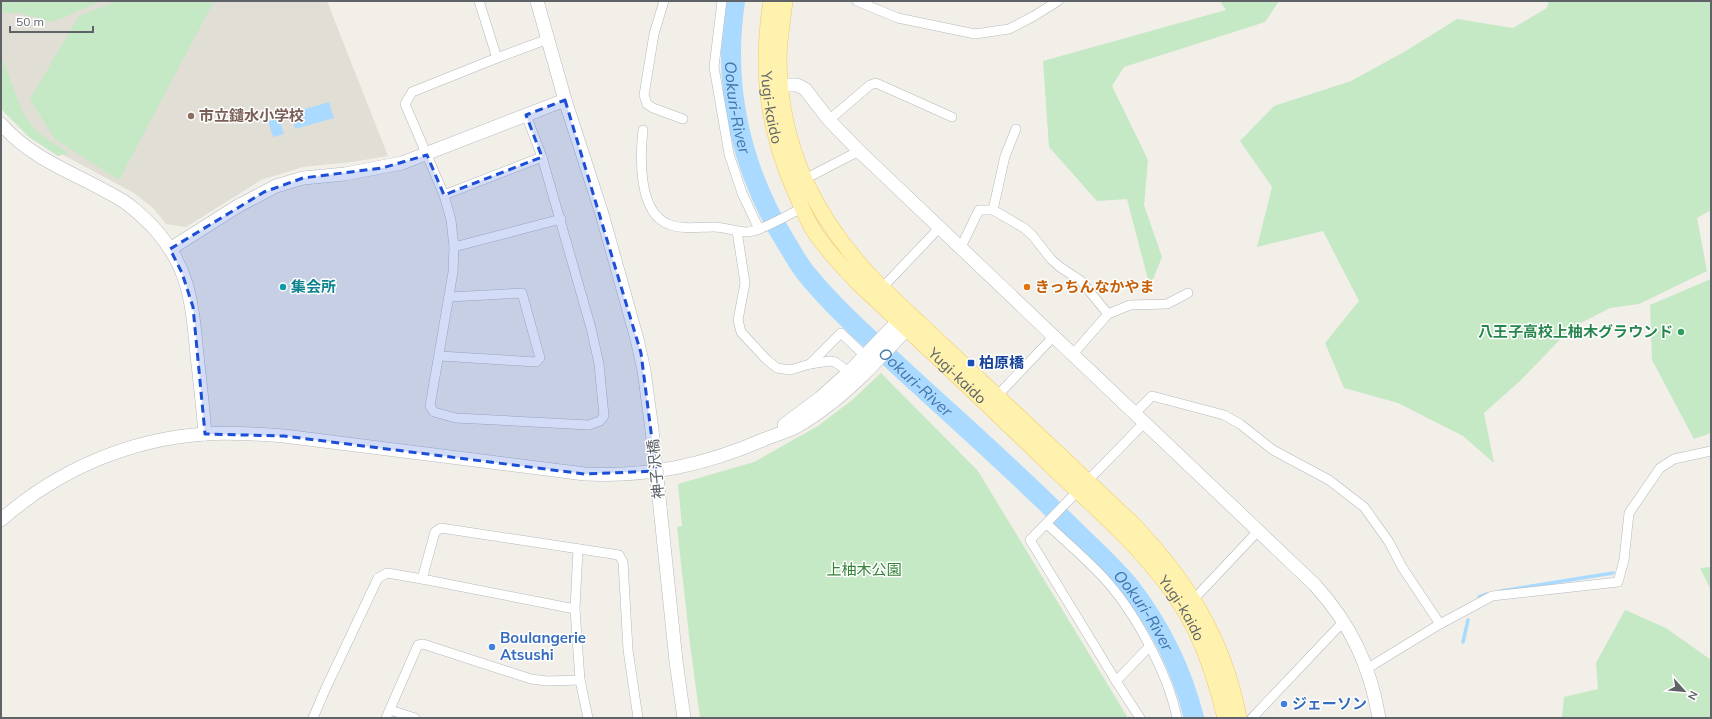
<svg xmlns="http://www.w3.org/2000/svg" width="1712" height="719" viewBox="0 0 1712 719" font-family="Mulish,'Noto Sans JP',sans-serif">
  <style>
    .education { fill: #e1ded6 }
    .green { fill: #c5e8c5 }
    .water { fill: #aadaff }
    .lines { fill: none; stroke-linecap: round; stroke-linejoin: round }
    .stream { stroke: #aadaff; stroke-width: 3.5 }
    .river { stroke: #aadaff; stroke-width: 20 }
    .street-casing { stroke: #b5b8bc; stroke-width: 10 }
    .secondary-casing { stroke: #b6babf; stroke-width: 14 }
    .primary-casing { stroke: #f2c960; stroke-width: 16 }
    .street { stroke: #fff; stroke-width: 9 }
    .secondary { stroke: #fff; stroke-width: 13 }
    .primary { stroke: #fff2af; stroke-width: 15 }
    .secondary-bridge-casing { stroke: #b6babf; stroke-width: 14; stroke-linecap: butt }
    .secondary-bridge { stroke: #fff; stroke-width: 13 }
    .marked { fill: #1d4ed8; fill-opacity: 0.2; stroke: #1d4ed8; stroke-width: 3; stroke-dasharray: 8 5; stroke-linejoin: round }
    .education-dot { fill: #8d6e63; stroke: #fff; stroke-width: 1.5 }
    .culture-dot { fill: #0f9aa8; stroke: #fff; stroke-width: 1.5 }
    .food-dot { fill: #e8710a; stroke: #fff; stroke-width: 1.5 }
    .leisure-dot { fill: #2e9e5b; stroke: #fff; stroke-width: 1.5 }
    .transit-dot { fill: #1a4fb4; stroke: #fff; stroke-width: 1.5 }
    .shop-dot { fill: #3f7fe0; stroke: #fff; stroke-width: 1.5 }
    .labels { text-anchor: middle; stroke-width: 3; stroke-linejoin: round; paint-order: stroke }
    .street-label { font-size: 15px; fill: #5f6368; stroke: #fff }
    .education-label { font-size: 15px; font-weight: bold; fill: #785e54; stroke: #fff; text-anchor: start }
    .culture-label { font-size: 15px; font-weight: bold; fill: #0d838f; stroke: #fff; text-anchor: start }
    .food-label { font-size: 15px; font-weight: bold; fill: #c56008; stroke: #fff; text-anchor: start }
    .leisure-label { font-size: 15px; font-weight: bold; fill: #27864d; stroke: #fff; text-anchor: end }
    .transit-label { font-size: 15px; font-weight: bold; fill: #164399; stroke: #fff; text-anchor: start }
    .park-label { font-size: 15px; fill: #348238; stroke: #fff }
    .shop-label { font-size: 15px; font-weight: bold; fill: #366cbe; stroke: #fff; text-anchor: start }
    .water-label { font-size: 16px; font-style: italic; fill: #4174aa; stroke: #fff }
  </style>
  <rect width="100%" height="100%" fill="#f1efe8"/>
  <path class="education" d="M1,1H327L388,156L352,162L303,167L261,180L186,227L166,224L154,209L134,193L41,143L1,105Z"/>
  <g class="green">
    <path d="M1,1H102L52,22L20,13H1Z"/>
    <path d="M118,1H214L119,180L55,139L30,99L79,16Z"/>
    <path d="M1220,1H1279L1265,22L1124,67L1112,86L1148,160L1144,205L1162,257L1150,287L1127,199L1097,201L1049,147L1043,61L1226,10Z"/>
    <path d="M1549,1H1711V210L1697,218L1707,271L1639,304L1610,308L1571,328L1521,380L1484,413L1494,463L1463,436L1398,403L1344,388L1325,343L1359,301L1323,231L1257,247L1272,187L1240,141L1274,106L1351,81L1404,52L1457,19L1513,28L1547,8Z"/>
    <path d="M1,55L22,111L35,130L68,153L58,156L29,137L1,109Z"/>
    <path d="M1711,279V433L1694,439L1652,360L1650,305Z"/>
    <path d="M881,373L978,471L1128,718H700L690,644L677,527L682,526L678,484L754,462L818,426L851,401Z"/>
    <path d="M1711,567V590L1700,568Z"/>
    <path d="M1625,610L1666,628L1711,660V718H1562L1564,697L1598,689L1596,663Z"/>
  </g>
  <g class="water">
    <path d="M329,102L334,118L295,129L291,113Z"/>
    <path d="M279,118L284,134L273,137L268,121Z"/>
  </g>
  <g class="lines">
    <g class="stream">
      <path d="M1501,591L1613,573"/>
      <path d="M1479,597L1487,594"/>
      <path d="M1463,642L1468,620"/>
    </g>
    <path class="river" id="s1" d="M735,1C722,87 741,170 787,244C794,255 800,267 809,277C834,307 863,333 891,359C950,414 1011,467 1067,523C1088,544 1111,564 1130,587C1160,626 1182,670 1194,718"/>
    <defs>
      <g id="street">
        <path d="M479,1L497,58L412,92L405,104L444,195L451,220L454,247L453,272L430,406L434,412L456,418L589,425L600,421L604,416L599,364L591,328L542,157L526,115"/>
        <path d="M664,1L654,34L644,95L647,104L653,108L683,119"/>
        <path d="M722,1L714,67L729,154L742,193L759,229"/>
        <path d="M857,1L898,18L975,34L1009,29L1034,16L1058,1"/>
        <path d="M497,58L548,39"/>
        <path d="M829,120L870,85L876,83L952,117"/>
        <path d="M643,130C640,156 638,212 668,224C682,230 700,227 714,227C725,227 735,232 747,232C759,232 790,214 802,208"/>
        <path d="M805,179L859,151"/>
        <path d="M444,195L542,157"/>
        <path d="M993,210L1005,156L1016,129"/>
        <path d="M737,231L745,283L738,320L741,332L766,359L777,368L790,370L810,364L830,361L835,362L849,372"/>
        <path d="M454,247L561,219"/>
        <path d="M961,247L979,210H993L1024,228L1032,235L1051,259L1060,267L1081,281L1108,314"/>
        <path d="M882,288L940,227"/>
        <path d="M1073,354L1108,314L1130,305L1167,304L1188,293"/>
        <path d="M440,356L536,362L540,358L522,293L449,297"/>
        <path d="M810,364L841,333L865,356"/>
        <path d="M997,396L1054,336"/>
        <path d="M1135,413L1152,396L1224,415L1240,424L1273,450L1329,480L1364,507L1389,542L1402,567L1440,624"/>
        <path d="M1047,524C1065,541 1085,558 1102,576C1134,610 1168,673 1177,718"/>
        <path d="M578,549L575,609L580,680L588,718"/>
        <path d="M422,579L575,609"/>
        <path d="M1194,599L1259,530"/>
        <path d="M1368,668L1440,624L1492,596L1618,582L1624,560L1629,513L1660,468L1674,459L1711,451"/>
        <path d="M1116,681L1149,647"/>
        <path d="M390,710L415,718"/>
        <path d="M313,718L325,690L378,578L387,573L422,579L435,532L441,528L619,555L623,562L628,650L638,718"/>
        <path d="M386,718L418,645L423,644L531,679L547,681L580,680"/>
        <path d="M1140,718L1116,681L1030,540L1145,422"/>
        <path d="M1252,718L1344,621"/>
      </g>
      <g id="secondary">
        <path d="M537,1L565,100L602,214L637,339L644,370L652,430"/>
        <path d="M772,85H797L805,89L829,120L859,151L1315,585C1351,625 1370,665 1379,718"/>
        <path d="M1,124C35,162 76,173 118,198C131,205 142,216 153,227C190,267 192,304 197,355C200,382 203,408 205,434"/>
        <path d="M170,249L238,206L276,186L303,178L345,174L402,163L565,100"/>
        <path d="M784,425L820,398L849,372L898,321L907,317"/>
        <path d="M660,507L676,661L684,718"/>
        <path d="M1,520C57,470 130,439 205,434C231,432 257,434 284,436L585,474C649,477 706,465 765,439C775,435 786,432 796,427C808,420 820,412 831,403C859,382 883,354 907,329L910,320"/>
      </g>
      <g id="primary">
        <path id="s2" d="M771,1C760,69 767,129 795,192C801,206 807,220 815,233C829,253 846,271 863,288C926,346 988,405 1050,465C1097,510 1148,552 1183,608C1204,641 1216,681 1225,718"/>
        <path d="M785,1C783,20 779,39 779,59C780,149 816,220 878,284L1132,523C1187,580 1224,639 1239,718"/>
      </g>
    </defs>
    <use href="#street" class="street-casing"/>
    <use href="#secondary" class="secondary-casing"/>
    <use href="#primary" class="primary-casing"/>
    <use href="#street" class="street"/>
    <use href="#secondary" class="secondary"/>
    <use href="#primary" class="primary"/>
    <defs>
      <path id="secondary-bridge" d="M652,430L660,507"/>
    </defs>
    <use href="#secondary-bridge" class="secondary-bridge-casing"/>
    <use href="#secondary-bridge" class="secondary-bridge"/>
  </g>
  <path class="marked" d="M565,100L641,353L656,471L585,474L284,436L205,434L193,307L182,273L170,249L264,192L303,178L382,168L427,155L444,195L542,157L526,115Z"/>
  <circle class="education-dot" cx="191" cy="116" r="4"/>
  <circle class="culture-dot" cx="283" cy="287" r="4"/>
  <circle class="food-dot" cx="1027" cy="287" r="4"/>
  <circle class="leisure-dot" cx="1681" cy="332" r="4"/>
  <rect class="transit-dot" x="967" y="359" width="8" height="8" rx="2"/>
  <g class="shop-dot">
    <circle cx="492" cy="647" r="4"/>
    <circle cx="1284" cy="704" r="4"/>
  </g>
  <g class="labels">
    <g class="street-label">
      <text dy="5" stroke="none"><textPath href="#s2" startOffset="107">Yugi-kaido</textPath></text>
      <text dy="5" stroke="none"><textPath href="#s2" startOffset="443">Yugi-kaido</textPath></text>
      <text transform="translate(656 469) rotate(-96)" y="5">神子沢橋</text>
      <text dy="5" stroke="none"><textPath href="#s2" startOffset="767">Yugi-kaido</textPath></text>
    </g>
    <g class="education-label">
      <text x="199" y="121">市立鑓水小学校</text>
    </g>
    <g class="culture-label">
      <text x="291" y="292">集会所</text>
    </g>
    <g class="food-label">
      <text x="1035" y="292">きっちんなかやま</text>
    </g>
    <g class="leisure-label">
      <text x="1673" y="337">八王子高校上柚木グラウンド</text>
    </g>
    <g class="transit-label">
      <text x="979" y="368">柏原橋</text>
    </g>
    <g class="park-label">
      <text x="864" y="575">上柚木公園</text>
    </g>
    <g class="shop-label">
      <text x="500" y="643">Boulangerie<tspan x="500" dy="17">Atsushi</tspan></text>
      <text x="1292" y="709">ジェーソン</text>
    </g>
    <g class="water-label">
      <text dy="6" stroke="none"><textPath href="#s1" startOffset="107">Ookuri-River</textPath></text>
      <text dy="6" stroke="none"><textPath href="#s1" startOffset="443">Ookuri-River</textPath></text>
      <text dy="6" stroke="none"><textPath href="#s1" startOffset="767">Ookuri-River</textPath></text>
    </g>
  </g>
  <rect width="1712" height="719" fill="none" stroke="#5f6368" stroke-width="4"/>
  <g transform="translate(1684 691) rotate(117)" stroke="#ffffff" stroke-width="3" paint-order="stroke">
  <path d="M0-3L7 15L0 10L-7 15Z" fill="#5f6368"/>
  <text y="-6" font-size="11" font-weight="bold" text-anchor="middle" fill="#5f6368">N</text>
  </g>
  <path d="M10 26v6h83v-6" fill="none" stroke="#5f6368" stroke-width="2"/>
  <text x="16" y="26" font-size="12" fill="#5f6368" stroke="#ffffff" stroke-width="3" paint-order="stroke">50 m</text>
</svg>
